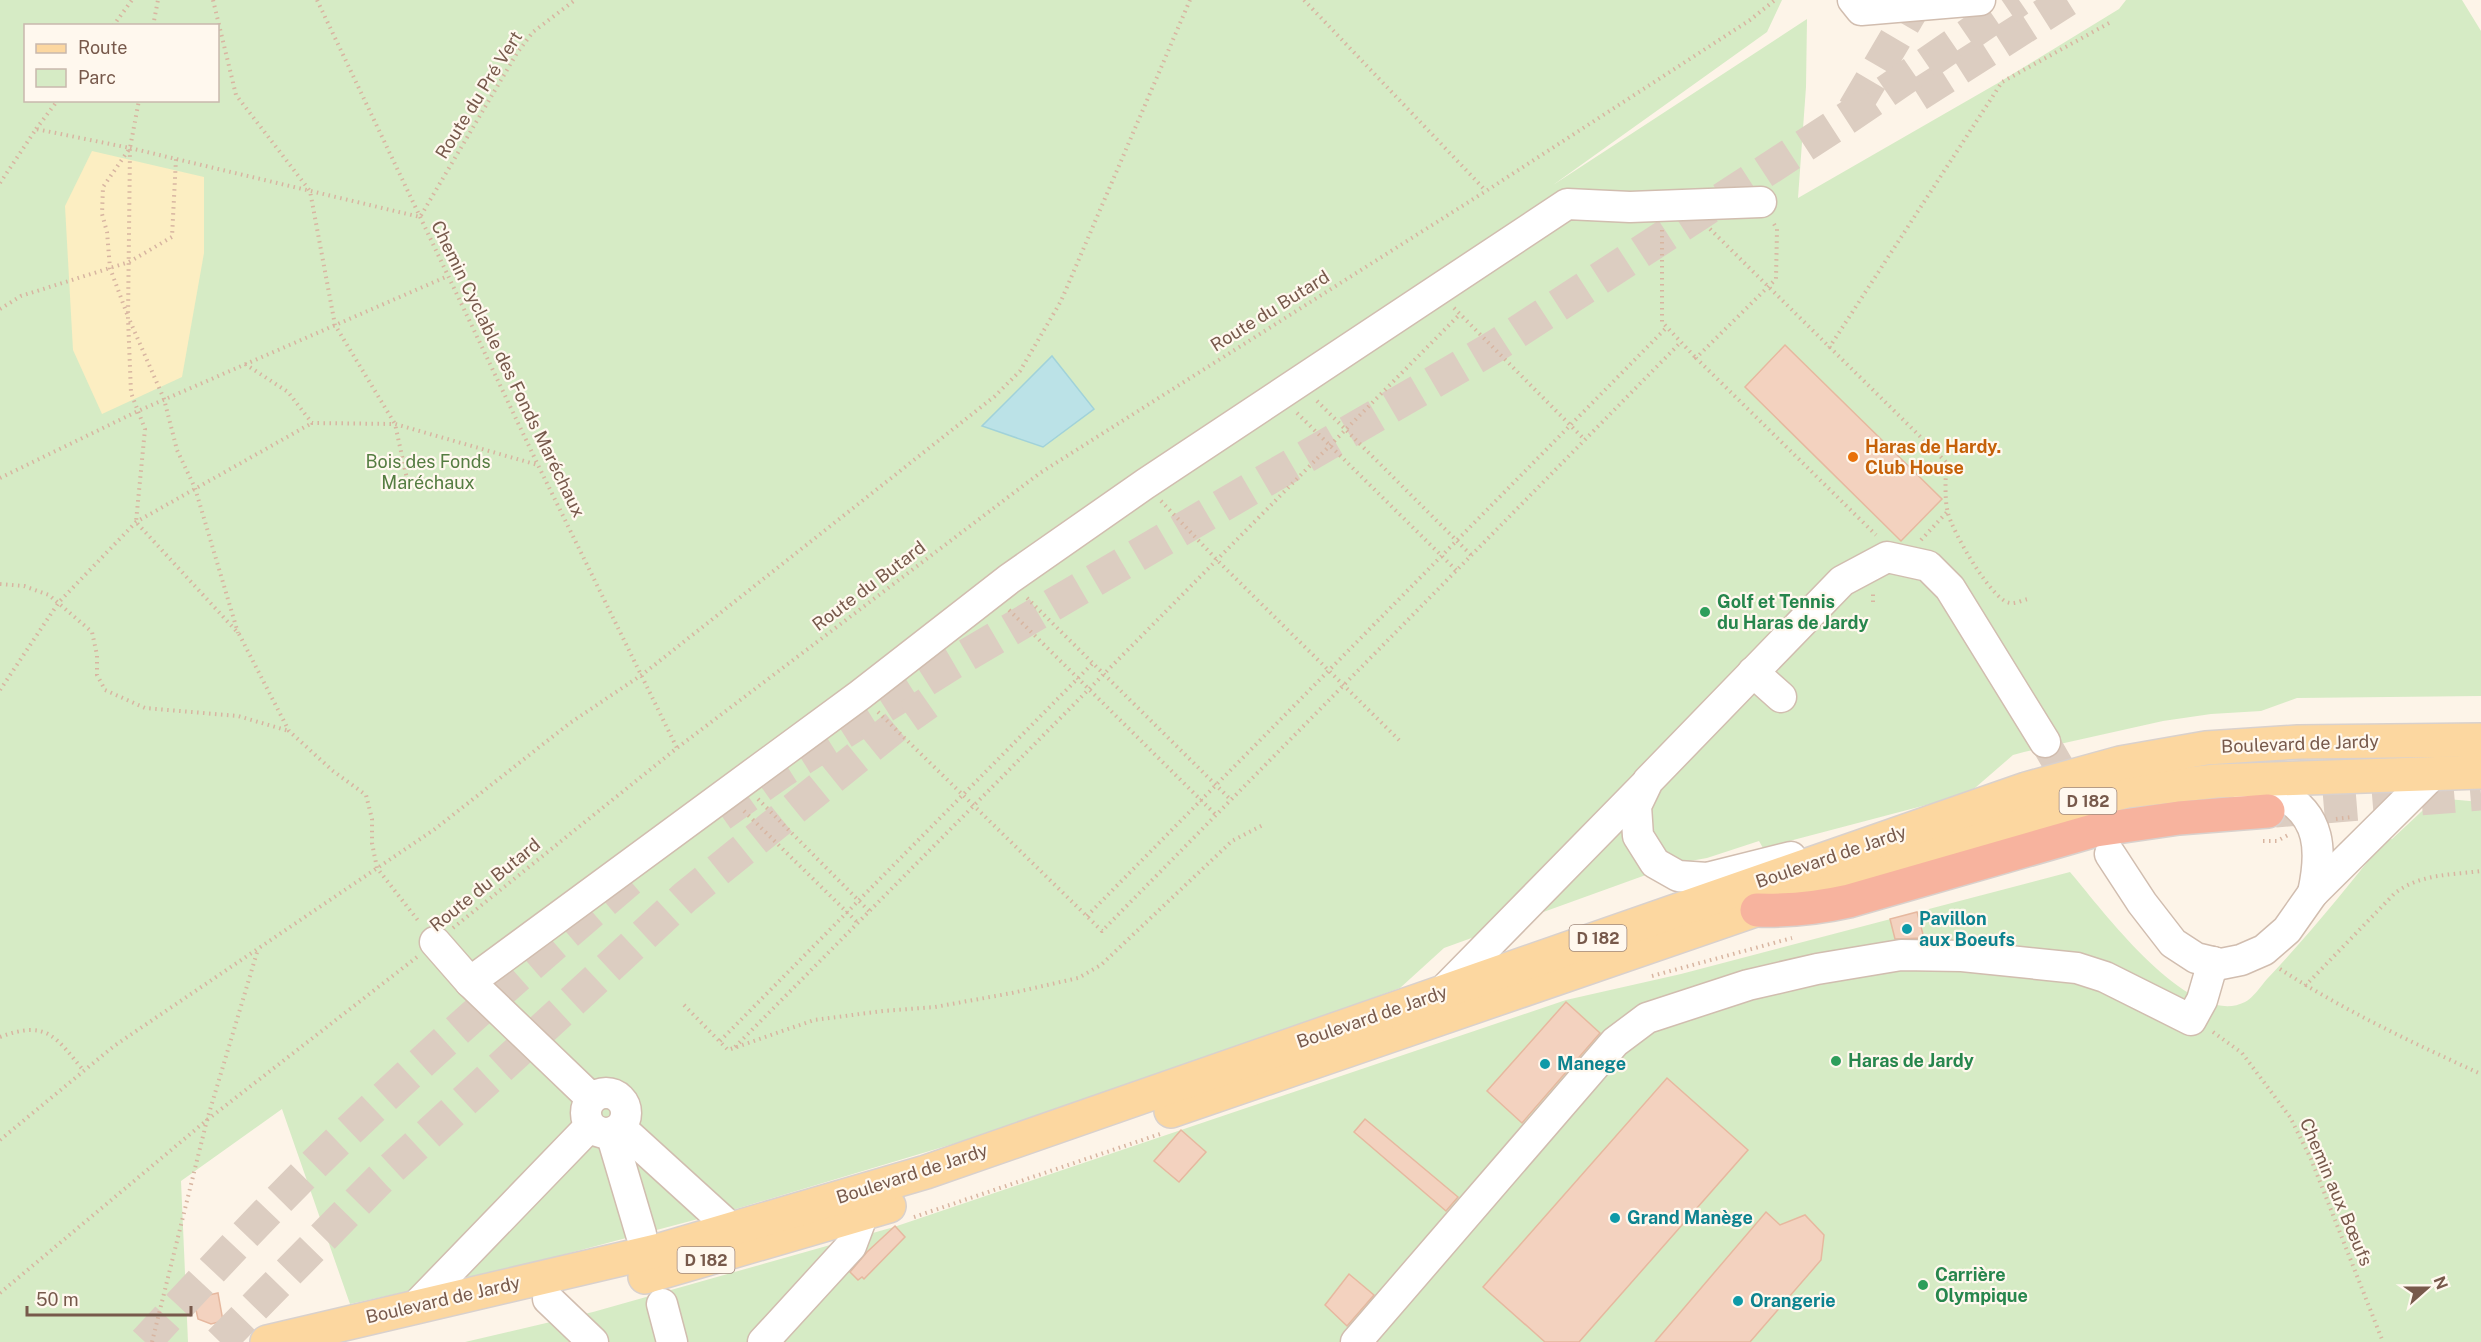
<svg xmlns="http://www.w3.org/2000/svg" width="2481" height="1342" viewBox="0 0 2481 1342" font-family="'Public Sans',sans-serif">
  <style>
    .green { fill: #d6ebc5; fill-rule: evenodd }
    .sand { fill: #fceec2 }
    .water { fill: #bbe2e7; stroke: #a1d2d9; stroke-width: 1.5 }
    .building { fill: #f3d2bf; stroke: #e6b89f; stroke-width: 1.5 }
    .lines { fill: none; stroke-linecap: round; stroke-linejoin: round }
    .minor-tunnel { stroke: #dccdc1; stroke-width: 30; stroke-dasharray: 30 15; stroke-linecap: butt }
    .highway-tunnel { stroke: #dccdc1; stroke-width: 33; stroke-dasharray: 33 16; stroke-linecap: butt }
    .minor-casing { stroke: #d1bdaf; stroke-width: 33 }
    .major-casing { stroke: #d9d1cd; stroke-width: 36 }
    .highway-casing { stroke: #d9d1cd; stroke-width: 36 }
    .path { stroke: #d8b5a1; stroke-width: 4; stroke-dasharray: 1.5 4.5; stroke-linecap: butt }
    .minor { stroke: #fff; stroke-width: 30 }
    .major { stroke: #fcd7a0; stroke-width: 33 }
    .highway { stroke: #f7b39e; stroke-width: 33 }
    .food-dot { fill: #e8710a; stroke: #fff8ee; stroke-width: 2 }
    .leisure-dot { fill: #2e9e5b; stroke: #fff8ee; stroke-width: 2 }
    .culture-dot { fill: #0f9aa8; stroke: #fff8ee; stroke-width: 2 }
    .labels { text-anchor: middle; stroke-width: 4.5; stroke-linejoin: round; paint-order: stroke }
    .shield { fill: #fff8ee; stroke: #a0897c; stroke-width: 1.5 }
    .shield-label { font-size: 16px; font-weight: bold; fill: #77594b }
    .street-label { font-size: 18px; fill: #77594b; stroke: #fff8ee }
    .food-label { font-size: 18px; font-weight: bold; fill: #c56008; stroke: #fff8ee; text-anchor: start }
    .park-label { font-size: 18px; fill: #557d42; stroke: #fff8ee }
    .leisure-label { font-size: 18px; font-weight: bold; fill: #27864d; stroke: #fff8ee; text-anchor: start }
    .culture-label { font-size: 18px; font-weight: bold; fill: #0d838f; stroke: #fff8ee; text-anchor: start }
  </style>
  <rect width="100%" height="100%" fill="#fdf4e8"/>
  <g class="green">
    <path d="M0,0H1782L1767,32L1553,185L1807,19L1806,87L1798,198L1998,83L2119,9L2126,0H2462L2481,31V696L2297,698L2261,711L2211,714L2163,721L2024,752L2013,755L1968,794L1763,848L1759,841L1707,858L1679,863L1444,948L1400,988L1070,1109L736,1209L509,1269L350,1304L282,1109L181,1181L188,1342H0ZM26,26H218V100H26Z"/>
    <path d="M2436,798L2481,802V1342H465L593,1312L894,1227L1566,1000L1681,974L2070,872C2101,908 2190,1030 2245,1002C2253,998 2261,986 2267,979C2309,935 2347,887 2385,840L2392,839Z"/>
  </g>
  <path class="sand" d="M92,151L204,177V253L182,377L102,414L73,350L65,206Z"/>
  <path class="water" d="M1052,356L1094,409L1043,447L982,426Z"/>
  <g class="building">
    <path d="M1785,345L1942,499L1901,541L1745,387Z"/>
    <path d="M1917,912L1924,938L1895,939L1890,919Z"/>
    <path d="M1566,1002L1600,1033L1522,1123L1487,1091Z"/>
    <path d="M1667,1078L1748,1150L1579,1342H1545L1483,1287Z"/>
    <path d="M1365,1119L1458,1197L1446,1211L1354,1132Z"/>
    <path d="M1181,1130L1206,1152L1179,1182L1154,1161Z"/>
    <path d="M1766,1212L1780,1225L1805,1215L1824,1235L1821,1260L1750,1342H1655Z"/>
    <path d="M895,1226L905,1237L864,1279L862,1277L858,1280L850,1272L867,1252Z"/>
    <path d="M1349,1274L1374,1295L1347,1326L1325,1305Z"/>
    <path d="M191,1287L209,1295L218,1293L223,1321L211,1324L198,1319Z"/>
  </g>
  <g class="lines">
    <path class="minor-tunnel" d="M2045,742L2078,799"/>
    <g class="highway-tunnel">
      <path d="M1918,95L2067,0"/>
      <path d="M1854,109L1918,0"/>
      <path d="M2275,811L2481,794"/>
      <path d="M721,815L783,771L953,663L1497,345L1850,116L2019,0"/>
      <path d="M145,1342C208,1274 271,1206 337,1142C435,1048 536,959 639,872"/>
      <path d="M220,1342L380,1179L685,897L901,722L928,703"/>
    </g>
    <defs>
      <g id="minor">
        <path d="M1853,0L1861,10L1980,0"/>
        <path d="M1753,672L1781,697"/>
        <path d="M2243,785C2254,787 2270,787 2279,793C2322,815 2322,852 2313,893"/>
        <path d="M2110,854L2142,903L2173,943L2196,958L2221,964L2241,960L2264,950L2287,930L2313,893L2434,773"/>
        <path d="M1791,857L1707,878L1678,876L1655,863L1638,836L1636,806L1648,781L1842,581L1887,557L1928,566L1950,588L2045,742"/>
        <path d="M435,942L470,982L591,1098"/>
        <path d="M470,982L860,695L1009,579L1145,484L1567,204L1630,207L1761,202"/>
        <path d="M1442,992L1644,786"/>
        <circle cx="606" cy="1113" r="20"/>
        <path d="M621,1128L732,1229"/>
        <path d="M611,1133L641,1234"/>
        <path d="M548,1299L593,1342"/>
        <path d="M662,1304L672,1342"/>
        <path d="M416,1306L590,1126"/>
        <path d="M763,1342L851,1246L863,1214"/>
        <path d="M1356,1342L1615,1042L1647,1018L1748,985L1817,969L1901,955L1962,956L2077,968L2105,977L2191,1020L2202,1000L2213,962"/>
      </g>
      <g id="major">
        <path d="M1171,1111L2020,819L2127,791L2216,781L2481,772"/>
        <path d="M645,1277L889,1206"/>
        <path d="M267,1342L660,1250L926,1172L2026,789L2120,763L2206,748L2298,742L2481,740"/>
      </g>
      <path id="highway" d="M1757,910C1789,911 1818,908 1849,901L2096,830L2179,818L2268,811"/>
    </defs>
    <use href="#minor" class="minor-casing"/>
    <use href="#major" class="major-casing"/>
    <use href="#highway" class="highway-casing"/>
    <g class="path">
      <path d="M213,0L236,95L310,191L335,325L395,424L407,479"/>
      <path d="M317,0L538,465L677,748"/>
      <path d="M1304,0L1486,191"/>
      <path d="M113,26L132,0"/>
      <path d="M153,26L158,0"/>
      <path d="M36,129L58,100"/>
      <path d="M130,148L420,217L517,53L533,32L575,0"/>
      <path d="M0,183L36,129L130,148L128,318L131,393L145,429L136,522L239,634L289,731L333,771L366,795L372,819V843L377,868L420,923"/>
      <path d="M1774,224L1777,229L1776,279L1696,358L1876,535"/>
      <path d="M1710,229L1946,462C1946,478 1944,498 1948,513C1952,531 1992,601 2010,603C2015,604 2023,600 2028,599"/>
      <path d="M1662,230V322L1696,358"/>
      <path d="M1454,308L1585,440"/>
      <path d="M0,309L21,296L129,262L172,237L176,159"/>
      <path d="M127,314L110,268L107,232L102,214L103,187L130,148L139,100"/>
      <path d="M130,321L164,399L177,450L195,488L238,633"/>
      <path d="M1829,348L2002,82L2111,22"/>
      <path d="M245,364L288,392L312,423L395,424L538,465"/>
      <path d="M1317,401L1471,555"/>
      <path d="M1297,413L1456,570"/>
      <path d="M0,478L138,411L448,276"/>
      <path d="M1161,501L1217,560L1400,741"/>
      <path d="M1921,540L1947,512"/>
      <path d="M0,584L24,586L49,595L92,632L97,655V675L105,690L145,708L238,716L289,731"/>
      <path d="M1027,598L1231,800"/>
      <path d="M1873,602V593"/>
      <path d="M1009,610L1216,815"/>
      <path d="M0,690L59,602L136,522L312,423"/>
      <path d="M878,712L1102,931L1681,342"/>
      <path d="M758,799L869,911"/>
      <path d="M744,811L858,923"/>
      <path d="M2336,819L2352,817"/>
      <path d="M2263,841H2277L2290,834"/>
      <path d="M1087,916L1667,327"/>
      <path d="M453,928L677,748L1040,473L1486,191L1750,20L1775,0"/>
      <path d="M2280,969C2343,1010 2413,1043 2481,1074"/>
      <path d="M1652,976L1792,938"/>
      <path d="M2305,986L2395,893C2420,874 2450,875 2481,871"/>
      <path d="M684,1005L728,1050L814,1020L883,1011L935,1007L1012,993L1078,978L1101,965L1232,841L1265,824"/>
      <path d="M2213,1032L2242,1053L2290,1117L2311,1159L2383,1342"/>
      <path d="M0,1037C48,1019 56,1038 84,1071"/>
      <path d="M720,1041L1092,664"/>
      <path d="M735,1047L1460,314"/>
      <path d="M0,1140L114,1046L435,829L570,723L643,674L995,396L1020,371L1061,301L1190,0"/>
      <path d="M914,1217L1160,1134"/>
      <path d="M0,1293L207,1120L417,957"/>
      <path d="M152,1342L207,1120L258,949"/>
    </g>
    <use href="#minor" class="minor"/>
    <use href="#major" class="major"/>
    <use href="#highway" class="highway"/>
  </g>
  <circle class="food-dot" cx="1853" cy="457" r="6"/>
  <g class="leisure-dot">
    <circle cx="1705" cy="612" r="6"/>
    <circle cx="1836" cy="1061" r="6"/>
    <circle cx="1923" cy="1285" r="6"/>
  </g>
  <g class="culture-dot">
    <circle cx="1907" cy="929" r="6"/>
    <circle cx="1545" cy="1064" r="6"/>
    <circle cx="1615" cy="1218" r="6"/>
    <circle cx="1738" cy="1301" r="6"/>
  </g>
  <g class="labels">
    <g class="shield">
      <rect x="2059.5" y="788" width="57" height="26" rx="4.5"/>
      <rect x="1569.5" y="925" width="57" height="26" rx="4.5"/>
      <rect x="677.5" y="1247" width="57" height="26" rx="4.5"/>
    </g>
    <g class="shield-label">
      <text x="2088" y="807">D 182</text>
      <text x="1598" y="944">D 182</text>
      <text x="706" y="1266">D 182</text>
    </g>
    <g class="street-label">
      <text transform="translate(479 95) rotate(-58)" y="6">Route du Pré Vert</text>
      <text transform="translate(1270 311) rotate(-32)" y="6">Route du Butard</text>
      <text transform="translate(508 369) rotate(64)" y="6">Chemin Cyclable des Fonds Maréchaux</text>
      <text transform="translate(869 586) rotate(-37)" y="6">Route du Butard</text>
      <text transform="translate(2300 744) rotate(-2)" y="6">Boulevard de Jardy</text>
      <text transform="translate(1831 857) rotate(-19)" y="6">Boulevard de Jardy</text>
      <text transform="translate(485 885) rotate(-39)" y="6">Route du Butard</text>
      <text transform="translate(1372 1017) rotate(-19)" y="6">Boulevard de Jardy</text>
      <text transform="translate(912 1174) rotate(-18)" y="6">Boulevard de Jardy</text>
      <text transform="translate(2336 1192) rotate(67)" y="6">Chemin aux Bœufs</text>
      <text transform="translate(443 1300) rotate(-13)" y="6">Boulevard de Jardy</text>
    </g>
    <g class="food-label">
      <text x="1865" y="453">Haras de Hardy.<tspan x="1865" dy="21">Club House</tspan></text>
    </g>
    <g class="park-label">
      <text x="428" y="468">Bois des Fonds<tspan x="428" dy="21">Maréchaux</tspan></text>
    </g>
    <g class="leisure-label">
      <text x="1717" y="608">Golf et Tennis<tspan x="1717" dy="21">du Haras de Jardy</tspan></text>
      <text x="1848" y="1067">Haras de Jardy</text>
      <text x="1935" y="1281">Carrière<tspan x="1935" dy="21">Olympique</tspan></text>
    </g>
    <g class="culture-label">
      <text x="1919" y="925">Pavillon<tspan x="1919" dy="21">aux Boeufs</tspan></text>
      <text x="1557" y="1070">Manege</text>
      <text x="1627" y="1224">Grand Manège</text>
      <text x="1750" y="1307">Orangerie</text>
    </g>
  </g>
  <rect x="24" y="24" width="195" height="78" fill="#fff8ee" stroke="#c9b8ad" stroke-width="1.5"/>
  <rect x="36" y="44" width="30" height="9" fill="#fcd7a0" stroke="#c9b8ad" stroke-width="1.5"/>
  <text x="78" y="54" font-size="18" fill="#77594b">Route</text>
  <rect x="36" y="69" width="30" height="18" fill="#d6ebc5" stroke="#c9b8ad" stroke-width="1.5"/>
  <text x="78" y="84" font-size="18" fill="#77594b">Parc</text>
  <g transform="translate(2427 1288) rotate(69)" stroke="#fff8ee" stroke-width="4.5" paint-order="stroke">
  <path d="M0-4.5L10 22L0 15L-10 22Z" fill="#77594b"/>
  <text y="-9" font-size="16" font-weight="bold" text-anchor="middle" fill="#77594b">N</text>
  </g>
  <path d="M27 1306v9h164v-9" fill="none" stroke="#77594b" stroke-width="3"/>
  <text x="36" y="1306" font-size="18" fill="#77594b" stroke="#fff8ee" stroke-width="4.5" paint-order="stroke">50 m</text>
</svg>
